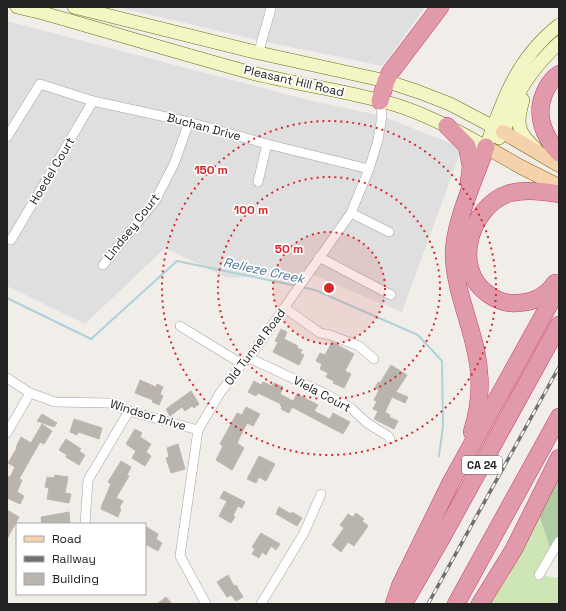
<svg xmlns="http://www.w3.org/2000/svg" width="566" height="611" viewBox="0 0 566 611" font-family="'Space Grotesk',sans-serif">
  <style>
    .residential { fill: #e0dfdf }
    .grass { fill: #cee5b5 }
    .forest { fill: #b0cca2 }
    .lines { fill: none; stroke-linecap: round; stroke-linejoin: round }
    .stream { stroke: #afd2da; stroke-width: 2 }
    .building { fill: #bab4af; stroke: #c2b5ad }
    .minor-casing { stroke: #a3a3a3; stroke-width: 10 }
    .secondary-casing { stroke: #6a7210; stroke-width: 14 }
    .primary-casing { stroke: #91620f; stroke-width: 15 }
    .motorway-casing { stroke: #cc3a70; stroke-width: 18 }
    .minor { stroke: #fff; stroke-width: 9 }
    .secondary { stroke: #f4f5c4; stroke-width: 13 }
    .primary { stroke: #f4d3ac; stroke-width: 14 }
    .motorway { stroke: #e09aa9; stroke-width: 17 }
    .rail-casing { stroke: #707070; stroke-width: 3.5 }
    .rail { stroke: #fff; stroke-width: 2; stroke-dasharray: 6; stroke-linecap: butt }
    .ring { fill: none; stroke: #d62828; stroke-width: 2; stroke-dasharray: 2 4 }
    .labels { text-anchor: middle; stroke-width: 3.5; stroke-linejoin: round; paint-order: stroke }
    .shield { fill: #fff; stroke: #646464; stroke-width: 1 }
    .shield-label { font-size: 11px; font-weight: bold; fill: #222 }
    .street-label { font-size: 12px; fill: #222; stroke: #fff }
    .water-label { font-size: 13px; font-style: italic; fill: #4f779a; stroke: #fff }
    .centre { fill: #d62828; stroke: #fff; stroke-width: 2 }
    .ring-label { font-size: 12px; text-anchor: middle; font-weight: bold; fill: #d62828; stroke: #fff; stroke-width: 3.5; stroke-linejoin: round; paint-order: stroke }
  </style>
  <rect width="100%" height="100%" fill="#f1eeea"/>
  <g class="residential">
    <path d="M117,7H425L383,66L261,41Z"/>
    <path d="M7,21L308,100L382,116L462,148L402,312L308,273L227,278L165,248L85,324L7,286Z"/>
  </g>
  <path class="grass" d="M539,515L552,553L539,575L559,578V604H489Z"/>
  <path class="forest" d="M559,474V541L552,553L539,515Z"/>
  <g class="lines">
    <g class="stream">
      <path d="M301,287L315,290L418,335L442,361L443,426L439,456"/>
      <path d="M7,298L91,339L177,261L297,286"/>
    </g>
  </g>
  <g class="building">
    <path d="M281,329L287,332L284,339L298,346L297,348L302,350L300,353L304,355L299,365L273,352L278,342L275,341Z"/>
    <path d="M332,342L354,354L345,371L351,374L344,388L333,383L334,381L326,377L328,373L320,369L322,364L316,361L320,353L325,355Z"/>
    <path d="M391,365L407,375L396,392L408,397L405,403L392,397L385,412L390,415L389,417L398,421L394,429L374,419L378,411L373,409L377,401L374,400L379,390L375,388L378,382L380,383Z"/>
    <path d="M140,380L156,387L157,384L163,387L160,394L163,396L159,405L152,402L153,400L135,393Z"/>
    <path d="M254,381L261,385L263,382L272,386L274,383L283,387L280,394L293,401L297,394L318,405L314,411L330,419L333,413L350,422L343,434L292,407L289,413L281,409L282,407L280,405L281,404L258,393L256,396L248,392Z"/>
    <path d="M191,391L199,404L194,408L192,406L185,411L182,407L170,416L166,409Z"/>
    <path d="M246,407L260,414L253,426L247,423L237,443L244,448L232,470L216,460L223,446L220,444L237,413L242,415Z"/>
    <path d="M42,414L57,423L54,427L37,421Z"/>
    <path d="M74,419L102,428L99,439L78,432L77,435L70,432Z"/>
    <path d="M42,424L52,431L44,444L40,442L19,479L22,480L17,492L24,496L20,504L7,498V476L10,477L15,467L8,463L17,448L16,447L21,437L31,443Z"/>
    <path d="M135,429L142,433L140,437L151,444L146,452L151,456L145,466L132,458L136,451L126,444Z"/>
    <path d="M66,439L81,449L79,451L85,455L79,465L66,457L67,455L59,450Z"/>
    <path d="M178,444L185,469L171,473L166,458L169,457L167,448Z"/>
    <path d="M259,456L275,464L266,481L259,477L256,483L247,479Z"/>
    <path d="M121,461L131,467L127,475L129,476L116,498L123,501L119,508L121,509L118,517L101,509L102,505L111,484L108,482Z"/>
    <path d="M55,475L68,477L65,493L71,494L69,503L47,499L49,488L45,487L47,477L54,478Z"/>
    <path d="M224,491L245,502L242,508L238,506L233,516L235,517L231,523L219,516L227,501L220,498Z"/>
    <path d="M279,507L291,514L292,512L302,518L297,526L276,514Z"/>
    <path d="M7,510L19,517L7,539Z"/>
    <path d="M69,512L70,524H42L41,517Z"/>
    <path d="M356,513L364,519L362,521L368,526L354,546L348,542L341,552L332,545L344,528L340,525L348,514L353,517Z"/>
    <path d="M145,526L158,534L156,539L162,543L158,551L145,544Z"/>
    <path d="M261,533L280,544L276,550L271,546L266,555L262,552L259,558L252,554L255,549L252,547Z"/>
    <path d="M228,575L234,586L236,585L243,597L236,601L231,595L227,597L217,582Z"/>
    <path d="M166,597L172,604H157Z"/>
  </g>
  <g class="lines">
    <defs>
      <g id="minor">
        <path d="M259,53C262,37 268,22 271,7"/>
        <path d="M7,137L40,84L93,101L189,122L267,144L369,169"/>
        <path d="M258,182L267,144"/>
        <path d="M351,213L389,232"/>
        <path d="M11,240L93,101"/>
        <path d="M319,257L391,295"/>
        <path d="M103,265L155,201L174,164L189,122"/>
        <path d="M285,308L320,333L330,335L359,346L374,359"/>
        <path d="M180,326L242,364"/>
        <path d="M249,358L324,393L351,408L367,423L388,436L390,439"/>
        <path d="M7,378L30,393L55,402L109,403L129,411L198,430"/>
        <path d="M7,433L30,393"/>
        <path d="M85,524L88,480L129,411"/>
        <path d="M539,575L559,541"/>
        <path d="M206,604L180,556L198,430L220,393L242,364L249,358L351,213L369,169L378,140L382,116L380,101"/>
        <path d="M261,604L304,533L321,494"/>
      </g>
      <g id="secondary">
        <path d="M17,7L43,13C113,33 182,54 252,73C300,85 349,91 396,105C428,115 458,131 486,147"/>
        <path d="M74,7L259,53L386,81L419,92L450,104L503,132"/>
        <path d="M523,100C516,123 517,132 535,148"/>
        <path d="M499,138C508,127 510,112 516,99C526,77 542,59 559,43"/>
        <path d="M486,147C503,99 517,58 559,25"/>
      </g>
      <g id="primary">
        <path d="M503,132L559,165"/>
        <path d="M486,147L521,167L559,186"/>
      </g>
      <g id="motorway">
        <path d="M559,74C552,79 547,86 544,94C535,115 544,137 559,153"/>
        <path d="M380,101L386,81L390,73L440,7"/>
        <path d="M447,126L467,146L471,167L469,181"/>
        <path d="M555,283C546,296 533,303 516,303C507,304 496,300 488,294C451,269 470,205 510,193C526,189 543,191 559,194"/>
        <path d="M472,432C478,413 481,392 479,372C476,333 456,297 454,258C452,227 475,178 486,147"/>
        <path d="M404,603L441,539L559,325"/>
        <path d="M394,604L400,586L451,482L559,287"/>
        <path d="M456,604L559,417"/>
        <path d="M480,604L514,549L559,458"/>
      </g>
    </defs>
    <use href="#minor" class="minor-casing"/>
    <use href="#secondary" class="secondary-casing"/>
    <use href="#primary" class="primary-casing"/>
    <use href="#motorway" class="motorway-casing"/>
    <use href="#minor" class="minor"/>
    <use href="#secondary" class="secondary"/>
    <use href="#primary" class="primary"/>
    <use href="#motorway" class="motorway"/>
    <defs>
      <path id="rail" d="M428,604L559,367"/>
    </defs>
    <use href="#rail" class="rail-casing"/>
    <use href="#rail" class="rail"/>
  </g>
  <circle cx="329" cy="288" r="56" fill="#d62828" fill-opacity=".12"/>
  <g class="ring">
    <circle cx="329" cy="288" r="56"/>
    <circle cx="329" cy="288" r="111"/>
    <circle cx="329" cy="288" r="167"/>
  </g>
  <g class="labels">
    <rect class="shield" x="462" y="456" width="40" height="18" rx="3"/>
    <g class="shield-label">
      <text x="482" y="469">CA 24</text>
    </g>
    <g class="street-label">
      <text transform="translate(294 81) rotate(13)" y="4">Pleasant Hill Road</text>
      <text transform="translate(204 127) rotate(15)" y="4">Buchan Drive</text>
      <text transform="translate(52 171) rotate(-59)" y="4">Hoedel Court</text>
      <text transform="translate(132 227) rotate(-52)" y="4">Lindsey Court</text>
      <text transform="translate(255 347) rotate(-53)" y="4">Old Tunnel Road</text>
      <text transform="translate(322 394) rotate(28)" y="4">Viela Court</text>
      <text transform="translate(148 415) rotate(17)" y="4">Windsor Drive</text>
    </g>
    <g class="water-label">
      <text transform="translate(264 270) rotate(12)" y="5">Relieze Creek</text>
    </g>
  </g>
  <circle cx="329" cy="288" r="6" class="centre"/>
  <g class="ring-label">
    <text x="211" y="174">150 m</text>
    <text x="251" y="214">100 m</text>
    <text x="289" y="253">50 m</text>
  </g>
  <rect width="566" height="611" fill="none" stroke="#222222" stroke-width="16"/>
  <rect x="16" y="523" width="130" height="72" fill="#ffffff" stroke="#a7a7a7"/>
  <rect x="24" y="536" width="20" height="6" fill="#f4d3ac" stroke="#a7a7a7"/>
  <text x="52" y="543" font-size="12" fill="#222222">Road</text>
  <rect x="24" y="556" width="20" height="6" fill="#707070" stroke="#a7a7a7"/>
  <text x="52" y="563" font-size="12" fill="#222222">Railway</text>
  <rect x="24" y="573" width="20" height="12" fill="#bab4af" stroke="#a7a7a7"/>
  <text x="52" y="583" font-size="12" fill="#222222">Building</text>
</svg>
